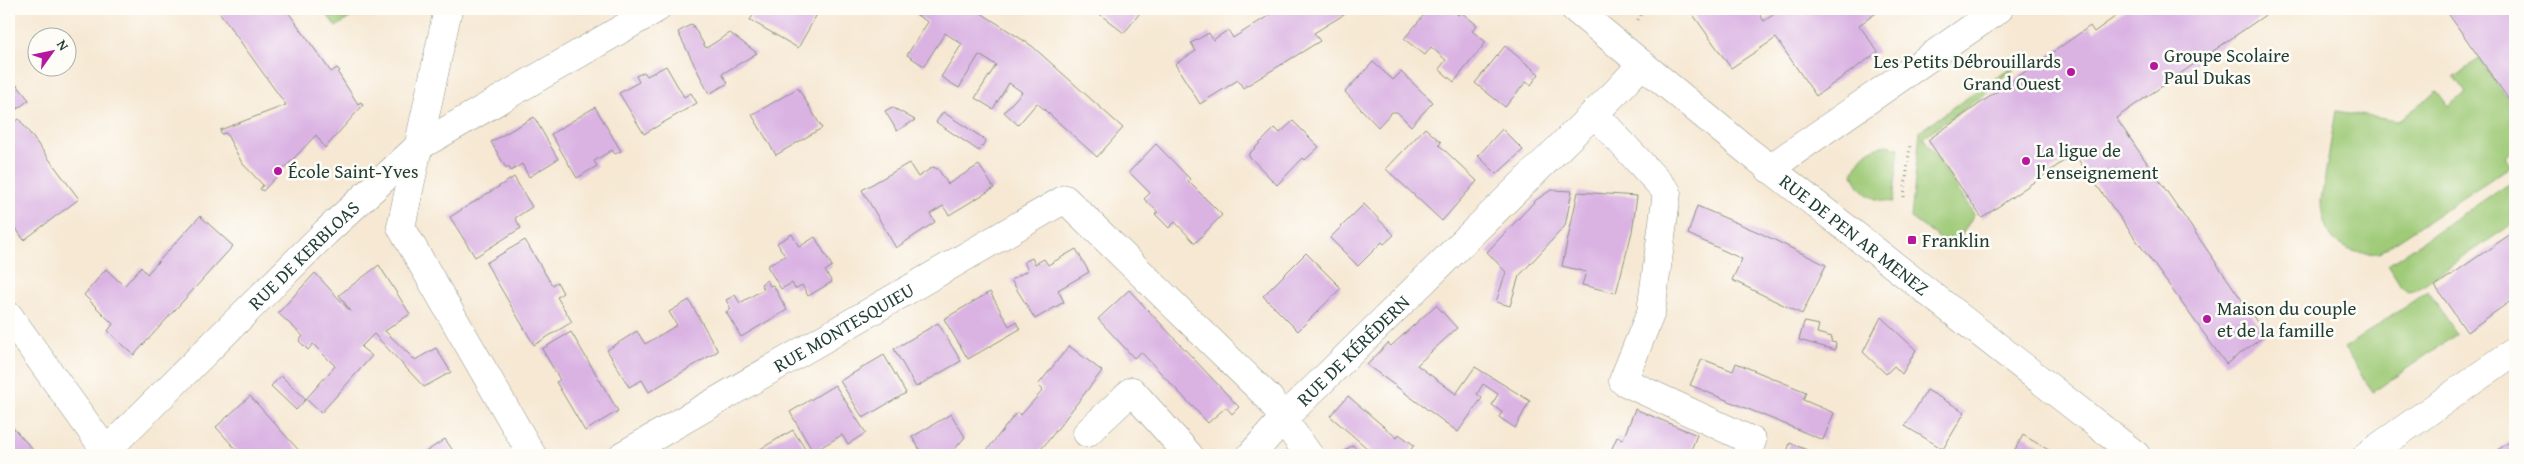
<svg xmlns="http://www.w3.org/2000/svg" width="2524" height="464" viewBox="0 0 2524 464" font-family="'Gentium Book Plus',serif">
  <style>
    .green { fill: #9fca77; stroke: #5f8456 }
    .building { fill: #dab3e3 }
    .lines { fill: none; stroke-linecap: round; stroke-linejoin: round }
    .street-casing { stroke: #8a9284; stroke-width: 29 }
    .path { stroke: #8a9284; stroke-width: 3; stroke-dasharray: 1 4; stroke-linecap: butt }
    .street { stroke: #fff; stroke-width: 28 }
    .poi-dot { fill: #b5179e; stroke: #fdfcf7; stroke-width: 2 }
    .labels { text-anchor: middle; stroke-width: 5; stroke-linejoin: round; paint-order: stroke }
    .poi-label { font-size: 19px; fill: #1f3d34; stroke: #fdfcf7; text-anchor: start }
    .street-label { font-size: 19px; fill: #1f3d34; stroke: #fdfcf7 }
  </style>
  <rect width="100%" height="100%" fill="#fdfcf7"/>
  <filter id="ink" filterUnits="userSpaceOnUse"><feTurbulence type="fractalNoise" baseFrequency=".02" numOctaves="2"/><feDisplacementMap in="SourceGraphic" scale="10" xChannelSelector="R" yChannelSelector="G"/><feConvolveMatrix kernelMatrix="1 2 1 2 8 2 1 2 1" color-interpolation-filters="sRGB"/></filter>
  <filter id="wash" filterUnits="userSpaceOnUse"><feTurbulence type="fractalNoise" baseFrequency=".0096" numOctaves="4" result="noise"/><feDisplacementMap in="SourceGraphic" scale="20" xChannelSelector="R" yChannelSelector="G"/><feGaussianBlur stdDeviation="1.12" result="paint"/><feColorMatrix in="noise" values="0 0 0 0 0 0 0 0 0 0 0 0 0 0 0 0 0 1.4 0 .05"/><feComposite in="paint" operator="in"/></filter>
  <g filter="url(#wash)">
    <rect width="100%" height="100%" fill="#f6e8d3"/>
    <g class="green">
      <path d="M323,9H363L336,27Z"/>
      <path d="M2479,59L2511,105L2515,103V149L2505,157L2511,166L2379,253C2341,256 2322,238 2321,200L2336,111L2397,121L2437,91L2448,106L2466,93L2454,77Z"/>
      <path d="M2018,62L2020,65L1993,84L1994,88L1923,137L1974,214L1954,249L1911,218L1920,131Z"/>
      <path d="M1888,145L1899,148L1893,202C1872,201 1860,193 1853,174C1860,157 1869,147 1888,145Z"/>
      <path d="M2515,179V222L2417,289L2408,291L2401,286L2388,265Z"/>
      <path d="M2428,291L2457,334L2373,392L2344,348Z"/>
    </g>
    <g id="blocks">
      <g class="building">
        <path d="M217,9H286L331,72L337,68L340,71L338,73L358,104L361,102L363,105L325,148L316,135L263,191L260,189L263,185L242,163L226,133L221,134L220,130L286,105Z"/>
        <path d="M757,9H820L798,48L750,20Z"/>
        <path d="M907,9H975L1032,46L1123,128L1097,157L1037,103L1018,125L1004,112L1022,92L1009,83L993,109L975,98L996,65L979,55L959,88L941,77L962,44L945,33L924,66L907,55L928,22Z"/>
        <path d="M1093,9H1143L1124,33Z"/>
        <path d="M1275,9H1353L1314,33L1320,41L1243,88L1238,80L1200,104L1175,64L1196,51L1191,43L1209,33L1213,40L1228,30L1233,38L1276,11Z"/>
        <path d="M1422,9H1450L1458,15L1461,12L1477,25L1472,31L1486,42L1454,82L1439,69L1446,60L1431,47L1425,55L1404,39L1423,16L1419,13Z"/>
        <path d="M1689,9H1756L1764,21L1782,9H1882L1859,25L1878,52L1816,96L1776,38L1731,68Z"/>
        <path d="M2126,9H2274L2116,118L2266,335L2226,364L2074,154L1982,218L1928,140L2090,26L2094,32Z"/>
        <path d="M2445,9H2508L2515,20V101L2512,104Z"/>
        <path d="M692,24L706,48L730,33L757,53L722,74L728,83L709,94L678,32Z"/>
        <path d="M1505,46L1539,74L1531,85L1526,82L1505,107L1475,83Z"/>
        <path d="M1373,62L1393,80L1401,72L1433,102L1411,126L1397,112H1392L1378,127L1345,92Z"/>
        <path d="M666,66L684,97L691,93L697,103L644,134L619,93L639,82L636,76L644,72L647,76Z"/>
        <path d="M17,85L29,100L9,115V91Z"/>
        <path d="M798,88L822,128L776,155L752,115Z"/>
        <path d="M595,107L621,151L615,154L612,150L594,161L597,166L577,178L551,134Z"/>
        <path d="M892,107L915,120L897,131L885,111Z"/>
        <path d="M943,112L986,140L979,151L936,122Z"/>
        <path d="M534,117L558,159L529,177L522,164L511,171L508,166L506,168L491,142Z"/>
        <path d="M19,119L79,199L24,240L9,219V126Z"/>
        <path d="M1293,121L1319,147L1305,160L1303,158L1277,185L1248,155L1275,128L1280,133Z"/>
        <path d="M1425,128L1441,142L1439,145L1477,181L1442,221L1386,169Z"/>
        <path d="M1502,129L1523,150L1497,174L1478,156Z"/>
        <path d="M1156,144L1190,179L1188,181L1222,215L1195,243L1175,222L1169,228L1155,214L1158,212L1144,199L1150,193L1129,172Z"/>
        <path d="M909,163L918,177L933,167L938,169L948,184L979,165L994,188L949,215L943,206L930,214L935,222L896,248L862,190Z"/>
        <path d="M514,177L532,207L515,218L521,228L475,257L450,217Z"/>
        <path d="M1551,190L1572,191L1565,226L1519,276L1510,306L1496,302L1506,272L1487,252L1536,200Z"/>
        <path d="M1578,192L1637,196L1632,232L1616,293L1582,285L1586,272L1562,266Z"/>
        <path d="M1364,204L1394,235L1384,244L1382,242L1358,266L1330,238Z"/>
        <path d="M1697,206L1758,232L1826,265L1802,314L1732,280L1742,259L1688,234Z"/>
        <path d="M200,216L233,246L134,355L108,331L113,324L84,295L106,269L124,286L141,267L147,274Z"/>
        <path d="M2515,231V298L2467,332L2435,286Z"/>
        <path d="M792,234L799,247L815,237L832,266L825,271L832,282L808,296L802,285L795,289L792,283L781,289L767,266L785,256L777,243Z"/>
        <path d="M525,240L552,285L557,282L563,293L557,297L572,322L534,345L486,263Z"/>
        <path d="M1076,249L1089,272L1058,290L1064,302L1035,319L1011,280L1028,270L1024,262L1032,258L1035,264L1044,259L1048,265Z"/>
        <path d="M1306,253L1341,288L1298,331L1263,296Z"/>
        <path d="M379,265L410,314L385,331L415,360L436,348L451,372L424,387L374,334L361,347L372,356L321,413L306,399L296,410L271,386L281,376L306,399L335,366L313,344L308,350L299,341L303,336L278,313L315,273L352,313L339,295Z"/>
        <path d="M767,280L770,286L773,285L787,310L741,337L726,312L731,309L726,300L735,295L740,303L764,289L761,284Z"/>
        <path d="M1129,290L1239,407L1232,414L1226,407L1208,423L1141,352L1134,358L1098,319Z"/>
        <path d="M990,292L1009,326L1016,322L1020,329L968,359L944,319Z"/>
        <path d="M689,300L718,351L649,392L642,380L629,387L607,350L637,331L645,344L662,334L677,325L669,312Z"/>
        <path d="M1436,305L1457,328L1417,365L1456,394L1475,367L1530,401L1515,428L1499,417L1502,412L1492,405L1498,394L1483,384L1477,394L1482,398L1458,432L1367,365L1388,343L1391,346Z"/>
        <path d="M1881,317L1916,350L1902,374L1894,366L1886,374L1863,352Z"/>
        <path d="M1804,322L1819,325L1817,333L1832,337L1831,342L1836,343L1835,350L1799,340Z"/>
        <path d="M938,323L961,361L916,387L894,349Z"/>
        <path d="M571,332L618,411L585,431L556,382L560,380L542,349Z"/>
        <path d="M1069,346L1102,371L1048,441L1036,455H983L1017,412L1021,415L1043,390L1038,385Z"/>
        <path d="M884,355L906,393L863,418L840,381Z"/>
        <path d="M1702,359L1733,371L1736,363L1806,392L1803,400L1834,413L1823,440L1690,385Z"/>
        <path d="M835,385L866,433L848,444L842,435L813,452L790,412Z"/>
        <path d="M1927,390L1965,412L1943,449L1905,426Z"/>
        <path d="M250,396L303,455H241L216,427Z"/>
        <path d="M1348,396L1397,438L1399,434L1414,445L1407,455H1375L1330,416Z"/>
        <path d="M1635,409L1697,435L1689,455H1609L1617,437L1623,439Z"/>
        <path d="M951,414L965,437L950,455H923L912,437Z"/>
        <path d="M9,423L35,452L31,455H9Z"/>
        <path d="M793,430L809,455H750Z"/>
        <path d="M2023,435L2052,452L2050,455H2012Z"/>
        <path d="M445,439L456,455H421Z"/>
        <path d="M2511,441L2515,447V455H2490Z"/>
        <path d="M1790,443L1819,455H1786Z"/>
        <path d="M1353,445L1361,455H1339Z"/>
      </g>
    </g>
  </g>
  <g filter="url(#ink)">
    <use href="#blocks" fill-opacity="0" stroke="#8a9284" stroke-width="1"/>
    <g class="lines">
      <defs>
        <g id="street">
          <path d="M448,9L401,227L532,455"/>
          <path id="s1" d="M1575,9L1744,148L2136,455"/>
          <path d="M1594,113L1667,192L1651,312L1623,381L1752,441L1746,455"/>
          <path d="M1769,169L1999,9"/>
          <path d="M9,316L106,451"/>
          <path d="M1087,433L1132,391L1189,455"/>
          <path id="s2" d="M102,455L326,232L418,147L656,9"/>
          <path id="s3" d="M623,455L1065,199L1269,398L1283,419L1617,91L1642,64"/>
          <path d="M1251,455L1283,419L1309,455"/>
          <path d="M2367,455L2515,351"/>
        </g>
      </defs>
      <use href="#street" class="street-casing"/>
      <g class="path">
        <path d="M1638,20L1643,9"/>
        <path d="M1904,197L1910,145"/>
      </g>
      <use href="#street" class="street"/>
    </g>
  </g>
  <g class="poi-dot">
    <circle cx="2154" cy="66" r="5"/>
    <circle cx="2071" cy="72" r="5"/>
    <circle cx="2026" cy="161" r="5"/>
    <circle cx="278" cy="171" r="5"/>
    <rect x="1907" y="235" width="10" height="10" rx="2.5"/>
    <circle cx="2207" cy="319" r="5"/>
  </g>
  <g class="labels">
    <g class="poi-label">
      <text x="2164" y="62">Groupe Scolaire<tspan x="2164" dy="22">Paul Dukas</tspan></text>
      <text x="2061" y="68" text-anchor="end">Les Petits Débrouillards<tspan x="2061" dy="22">Grand Ouest</tspan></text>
      <text x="2036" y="157">La ligue de<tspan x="2036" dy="22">l'enseignement</tspan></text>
      <text x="288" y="178">École Saint-Yves</text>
      <text x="1922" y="247">Franklin</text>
      <text x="2217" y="315">Maison du couple<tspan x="2217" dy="22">et de la famille</tspan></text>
    </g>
    <g class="street-label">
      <text dy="7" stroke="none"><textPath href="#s1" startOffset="359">RUE DE PEN AR MENEZ</textPath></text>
      <text dy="7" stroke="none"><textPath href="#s2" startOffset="284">RUE DE KERBLOAS</textPath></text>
      <text dy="7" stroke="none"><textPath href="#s3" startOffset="255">RUE MONTESQUIEU</textPath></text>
      <text dy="7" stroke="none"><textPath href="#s3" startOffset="919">RUE DE KÉRÉDERN</textPath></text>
    </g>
  </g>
  <rect width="2524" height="464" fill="none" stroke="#fdfcf7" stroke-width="30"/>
  <g transform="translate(52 52) rotate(57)"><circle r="24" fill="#fdfcf7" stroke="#a4b0a9"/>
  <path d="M0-4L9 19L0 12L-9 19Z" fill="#b5179e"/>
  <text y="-8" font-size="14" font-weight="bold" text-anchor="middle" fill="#1f3d34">N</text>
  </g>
</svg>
